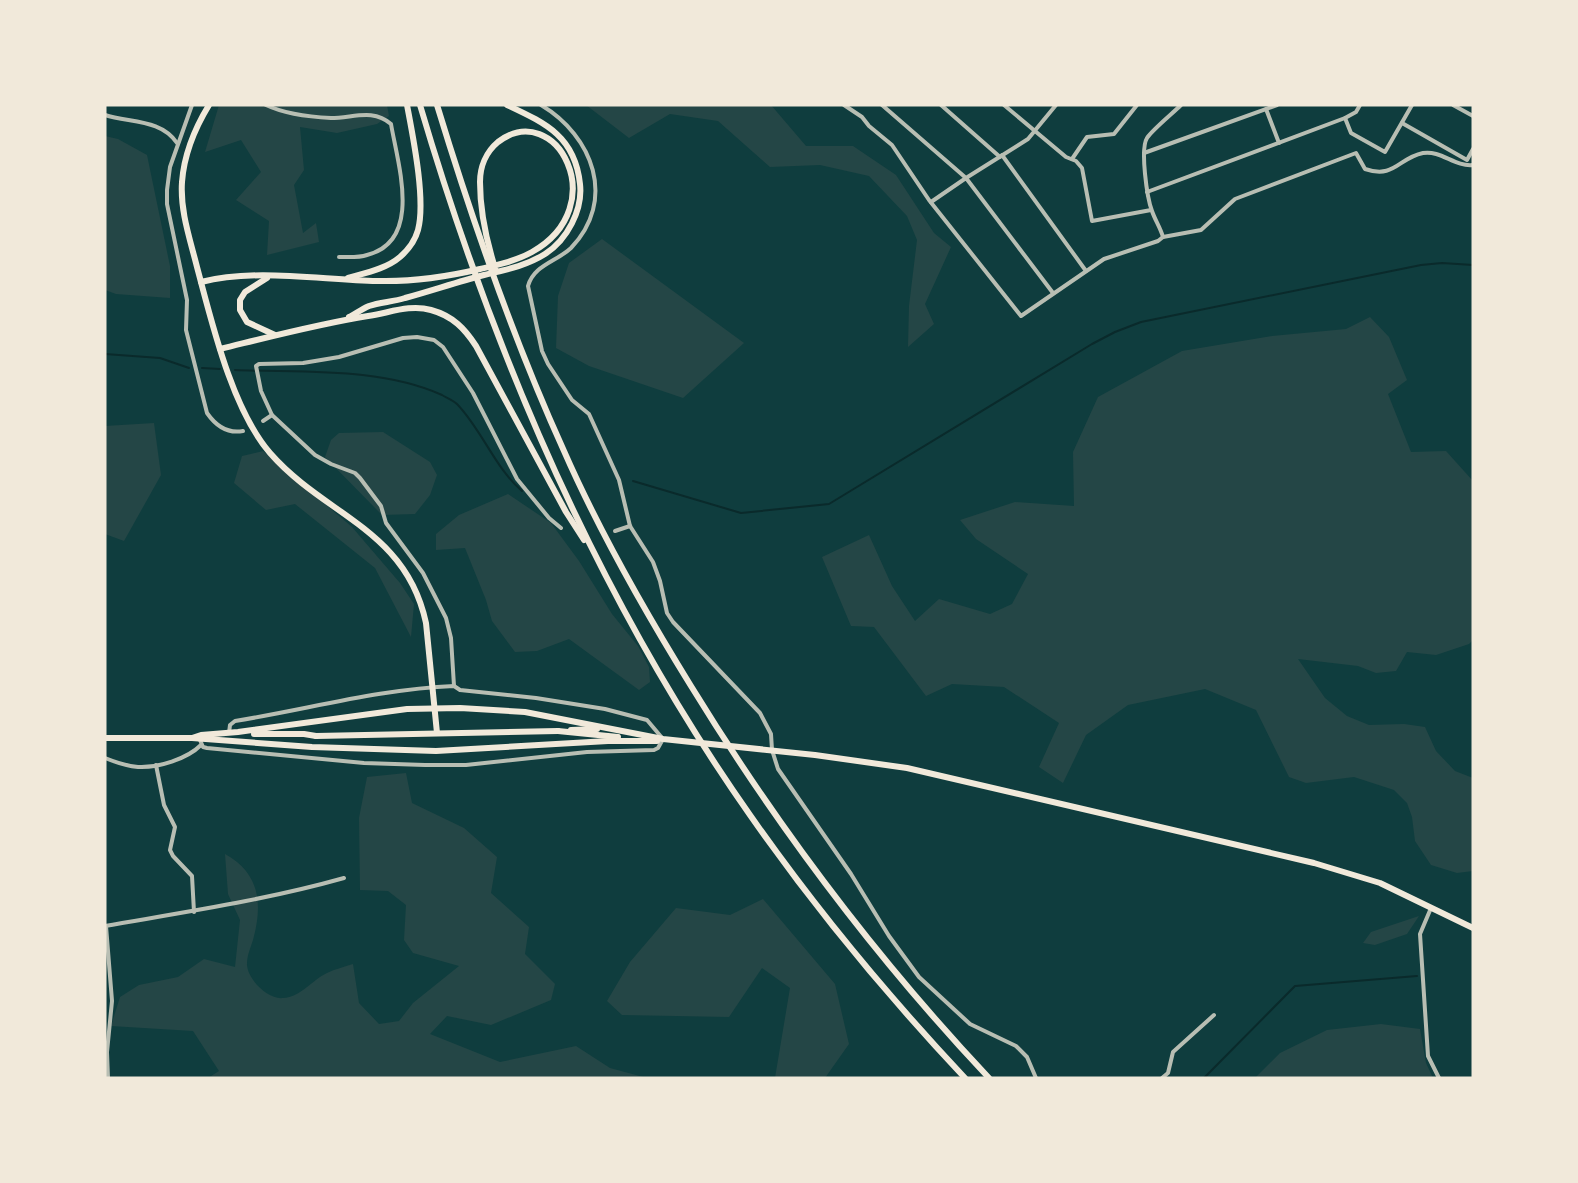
<svg xmlns="http://www.w3.org/2000/svg" width="1578" height="1183" viewBox="0 0 1578 1183" font-family="'Work Sans',sans-serif">
  <style>
    .green { fill: #244646 }
    .lines { fill: none; stroke-linecap: round; stroke-linejoin: round }
    .stream { stroke: #0a2a2b; stroke-width: 2 }
    .minor { stroke: #b8beb3; stroke-width: 4 }
    .trunk { stroke: #f1e9da; stroke-width: 6 }
    .motorway { stroke: #f1e9da; stroke-width: 6 }
  </style>
  <rect width="100%" height="100%" fill="#0f3d3e"/>
  <g class="green">
    <path d="M219,105H387L389,116L377,124L337,133L300,127L304,170L294,185L303,233L316,223L319,242L267,255L269,221L236,200L261,172L241,140L205,152Z"/>
    <path d="M586,105H771L806,146H853L896,175L934,233L951,247L925,304L934,324L908,347L909,306L917,240L907,216L869,176L820,165L770,167L718,121L670,114L629,138Z"/>
    <path d="M105,136L118,139L147,155L170,266V298L116,294L105,290Z"/>
    <path d="M602,239L744,343L683,398L589,366L556,348L558,296L569,263Z"/>
    <path d="M1370,317L1389,337L1407,380L1388,394L1411,452L1446,451L1473,481V640L1469,644L1436,655L1407,652L1396,671L1376,673L1358,666L1298,659L1325,698L1347,716L1369,725L1404,724L1425,727L1436,751L1455,771L1473,778V871L1457,873L1431,865L1415,841L1412,817L1407,803L1394,790L1354,777L1306,783L1289,777L1256,710L1205,689L1128,705L1086,735L1063,783L1039,767L1059,723L1004,687L952,684L926,696L874,627L851,626L822,557L869,535L892,586L915,621L939,599L990,614L1012,604L1028,574L976,539L960,520L1015,502L1074,506L1073,452L1098,397L1182,351L1272,336L1346,329Z"/>
    <path d="M154,423L161,475L124,541L105,534V426Z"/>
    <path d="M383,432L430,462L437,475L430,495L415,514L382,515L325,457L331,440L339,433Z"/>
    <path d="M263,451L352,527L400,583L414,604L411,637L375,568L295,504L266,510L234,483L242,456Z"/>
    <path d="M508,494L551,523L579,561L612,614L638,646L649,667L650,682L639,690L569,639L537,651L515,652L492,621L486,600L465,548L436,550V534L459,515Z"/>
    <path d="M406,773L412,803L464,828L497,857L491,893L529,927L525,954L555,984L551,1000L491,1025L447,1016L430,1034L500,1062L576,1046L610,1068L647,1078H208L219,1071L193,1031L111,1026L120,997L139,985L178,977L204,959L235,967L240,920L228,894L225,854C258,872 263,901 254,936C252,945 247,954 247,963C246,978 268,1000 283,998C301,997 312,980 327,973C335,969 344,967 353,964L359,1003L379,1024L399,1021L413,1003L459,966L413,953L404,940L406,905L388,891L360,890L359,818L367,777Z"/>
    <path d="M763,899L835,984L849,1044L825,1078H775L790,988L762,968L729,1017L622,1015L607,1001L630,962L676,908L730,915Z"/>
    <path d="M1419,916L1407,934L1375,945L1363,943L1371,932Z"/>
    <path d="M1381,1024L1420,1029L1426,1063L1433,1078H1255L1280,1053L1327,1030Z"/>
  </g>
  <g class="lines">
    <g class="stream">
      <path d="M105,354L160,358L189,368"/>
      <path d="M202,368L220,369"/>
      <path d="M235,370C303,373 379,367 442,395C447,398 453,400 457,404C482,430 495,468 522,491"/>
      <path d="M633,481L741,513L829,504L1092,344L1115,332L1141,322L1421,265L1442,263L1473,265"/>
      <path d="M1204,1078L1295,986L1417,976"/>
    </g>
    <g class="minor">
      <path d="M192,105L170,167L167,190V204L187,300L186,330L207,413C216,426 227,434 243,431"/>
      <path d="M266,105C285,114 310,117 331,118C353,118 373,108 391,124C398,165 423,241 367,255C358,258 349,257 339,257"/>
      <path d="M541,105C593,136 617,200 571,248C556,262 534,265 528,286L542,351L548,364L572,400L589,414L619,480L630,526L653,562L660,581L667,613L673,622L760,713L771,734L772,750L778,769L851,874L889,936L919,977L970,1024L1016,1046L1027,1057L1036,1078"/>
      <path d="M844,105L862,117L869,126L892,145L929,200L1021,316L1104,259L1158,241L1163,237"/>
      <path d="M882,105L966,178L1028,139L1056,105"/>
      <path d="M941,105L1000,157"/>
      <path d="M1004,105L1066,157L1076,161L1082,168L1092,221L1151,210"/>
      <path d="M1181,105C1173,113 1152,130 1147,138C1140,149 1147,198 1152,211C1155,220 1160,227 1163,237L1201,230L1235,199L1356,153L1365,169C1395,179 1398,158 1423,153C1441,150 1455,167 1473,165"/>
      <path d="M1453,105L1473,116"/>
      <path d="M1266,109L1279,143"/>
      <path d="M105,115C130,123 161,119 177,143"/>
      <path d="M1345,118L1351,133L1385,152L1412,105"/>
      <path d="M1402,123L1467,160L1473,149"/>
      <path d="M1144,153L1277,105"/>
      <path d="M1002,155L1086,271"/>
      <path d="M1072,159L1087,137L1114,134L1137,105"/>
      <path d="M1147,192L1345,118L1356,112L1360,105"/>
      <path d="M931,202L966,178L1053,293"/>
      <path d="M263,421L272,415"/>
      <path d="M615,531L630,526"/>
      <path d="M454,686L451,638L446,618L423,573L386,523L381,506L360,478L355,473L331,464L315,455L272,415L261,391L256,366L259,364L303,363L339,357L403,338L417,337L434,340L443,347L473,393L517,479L549,518L561,528"/>
      <path d="M200,740L203,747L207,748L364,763L425,765H466L587,752L654,750L658,748L663,739L647,720L605,709L536,698L460,690L454,686C380,689 309,709 235,721L230,725L229,733"/>
      <path d="M105,758C115,762 127,766 138,767C158,768 187,759 201,745"/>
      <path d="M156,765L164,805L175,827L170,850L173,856L192,876L194,912"/>
      <path d="M1431,908L1420,934L1428,1056L1439,1078"/>
      <path d="M105,926C185,912 266,900 344,878"/>
      <path d="M106,926L112,1001L107,1052L108,1078"/>
      <path d="M1162,1078L1168,1073L1173,1052L1214,1015"/>
    </g>
    <g class="trunk">
      <path d="M571,730L597,729"/>
      <path d="M558,731L618,737"/>
      <path d="M254,734H304L316,736"/>
      <path d="M105,738H192L312,747L436,751L608,741H657"/>
      <path d="M192,738L201,735L238,732L407,709L460,708L525,712L663,739L815,755L907,768L1314,863L1380,883L1473,928"/>
    </g>
    <g class="motorway">
      <path d="M209,105C195,128 184,155 182,182C180,211 190,239 197,267C212,323 232,409 270,453C325,516 406,529 426,623L437,733"/>
      <path d="M420,105C494,356 599,600 750,815C815,908 887,995 965,1078"/>
      <path d="M437,105C473,223 513,339 564,451C600,533 644,610 691,686C777,826 876,958 989,1078"/>
      <path d="M267,278L245,292L240,300V310L247,322L275,335"/>
      <path d="M348,278C365,273 386,269 400,257C408,250 415,241 418,230C426,200 413,137 407,105"/>
      <path d="M201,282C256,268 321,280 377,281C412,282 446,277 480,269C497,265 516,261 532,252C614,206 556,98 498,142C486,152 480,167 480,182C480,212 487,243 496,271"/>
      <path d="M349,317C355,314 362,309 369,306C380,302 393,302 405,298C431,291 457,282 484,275C505,270 526,266 545,254C567,240 583,210 580,184C575,136 545,123 507,105"/>
      <path d="M220,349C269,337 318,324 368,316C389,313 410,304 431,310C453,316 465,329 476,346L566,512L584,540"/>
      <path d="M316,736L558,731"/>
    </g>
  </g>
  <rect width="1578" height="1183" fill="none" stroke="#f1e9da" stroke-width="213"/>
</svg>
